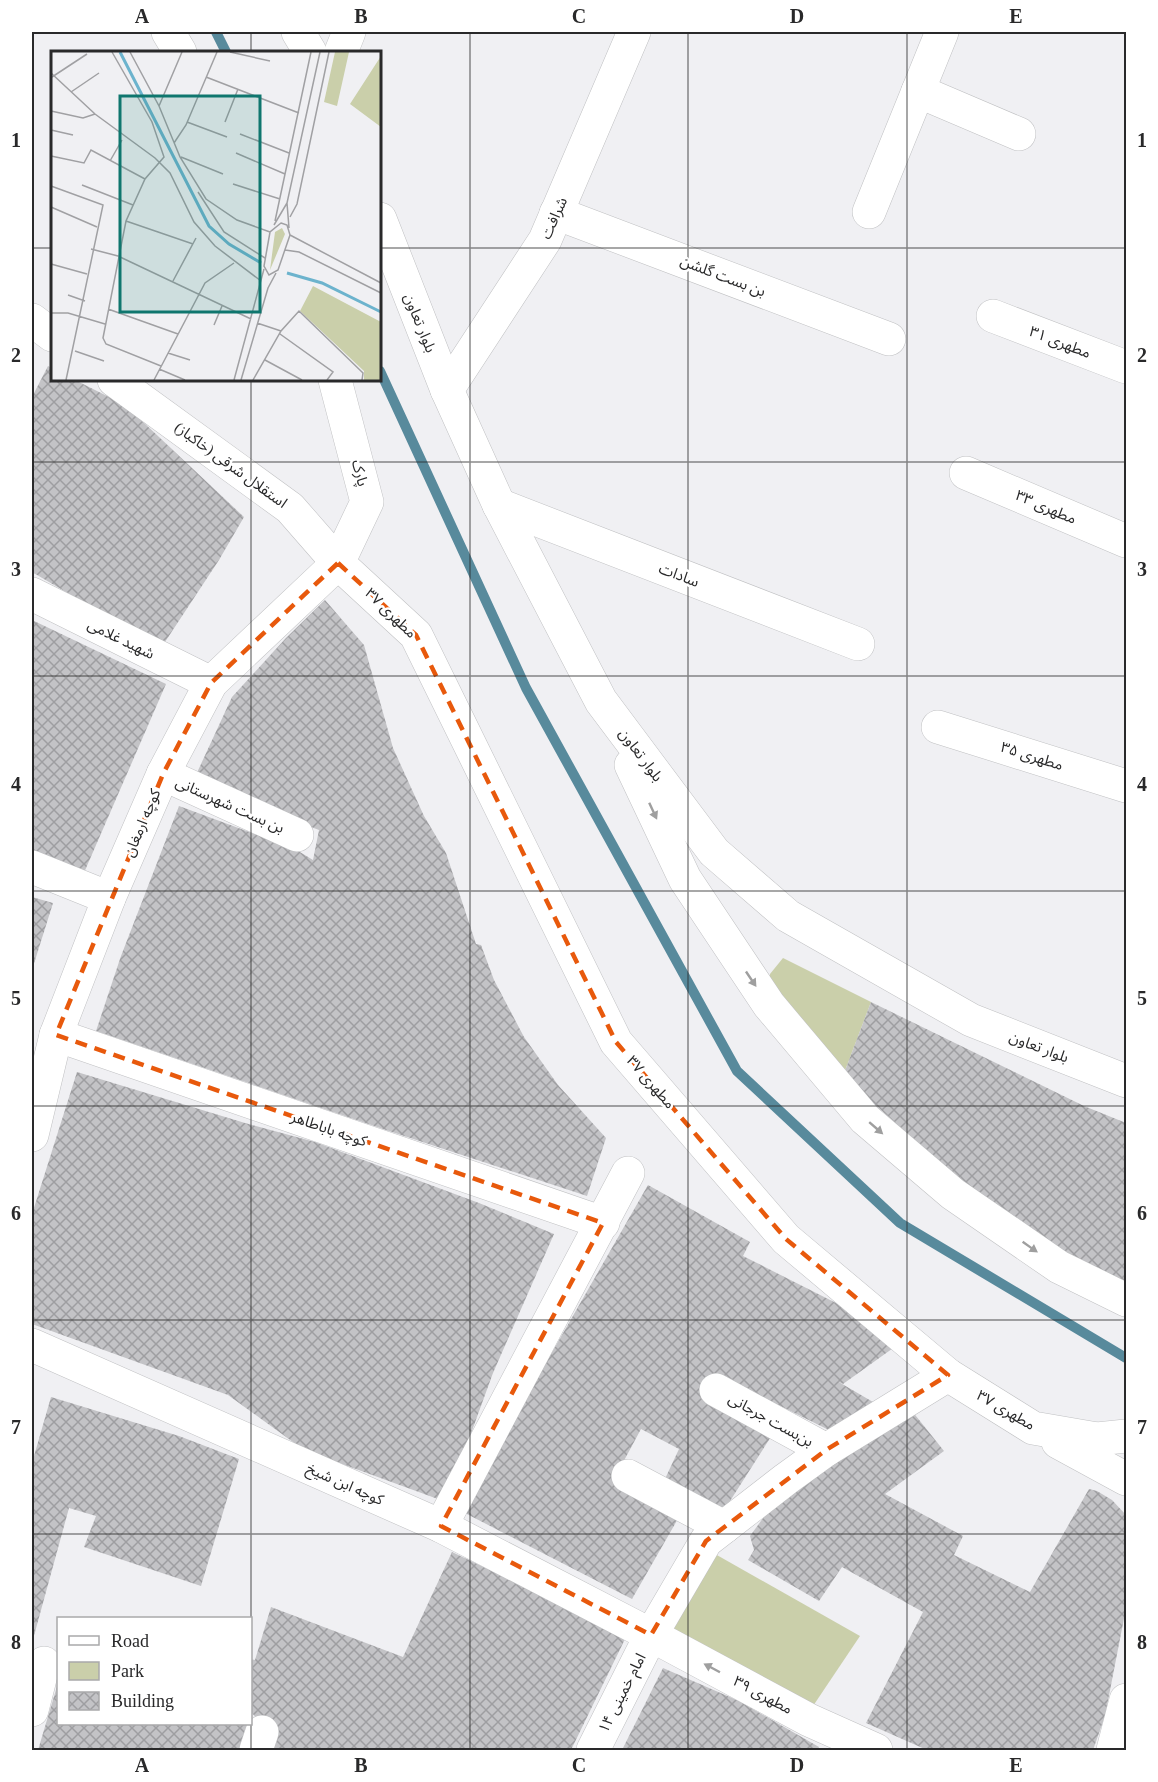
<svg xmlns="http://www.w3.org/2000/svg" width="1158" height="1782" viewBox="0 0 1158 1782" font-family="'Times New Roman','Noto Sans Arabic',serif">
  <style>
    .park { fill: #cacfaa }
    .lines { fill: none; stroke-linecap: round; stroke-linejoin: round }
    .stream { stroke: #588a9c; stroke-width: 10 }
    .building { fill: url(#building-cross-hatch) }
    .minor-casing { stroke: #c0c1c3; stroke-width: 34 }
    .major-casing { stroke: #c0c1c3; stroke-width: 34 }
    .minor { stroke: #fff; stroke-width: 33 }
    .major { stroke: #fff; stroke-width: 33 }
    .oneway { fill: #9f9f9f }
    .marked { fill: none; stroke: #e8590c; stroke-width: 4.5; stroke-dasharray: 12 8; stroke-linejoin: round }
    .grid { fill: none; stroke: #29292a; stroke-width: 1.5; stroke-opacity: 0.55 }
    .labels { text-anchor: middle; stroke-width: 5; stroke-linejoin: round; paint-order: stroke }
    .street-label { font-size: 15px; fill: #29292a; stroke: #fff }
    .inset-river { fill: none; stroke: #6cb3cd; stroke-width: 3 }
    .inset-road { fill: none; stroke: #a0a0a3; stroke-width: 1.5 }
    .view { fill: #0f766e; fill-opacity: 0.15; stroke: #0f766e; stroke-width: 3 }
    .inset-edge { fill: none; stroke: #29292a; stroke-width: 3 }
    .neatline { fill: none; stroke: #29292a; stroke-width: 2 }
    .grid-label { font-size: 20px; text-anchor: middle; font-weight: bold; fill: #29292a }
  </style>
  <defs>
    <pattern id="building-cross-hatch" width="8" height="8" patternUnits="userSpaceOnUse" patternTransform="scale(1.5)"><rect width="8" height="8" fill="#c3c3c6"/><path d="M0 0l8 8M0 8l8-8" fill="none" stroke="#9e9ea1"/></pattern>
  </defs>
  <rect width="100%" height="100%" fill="#f0f0f3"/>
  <g class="park">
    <path d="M783,958L871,1002L843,1076L767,990L770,974Z"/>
    <path d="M708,1550L860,1636L809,1712L659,1634Z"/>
  </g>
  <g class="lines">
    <g class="stream">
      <path d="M216,32L226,52"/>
      <path d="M380,371L526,688L737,1071L900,1223L1126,1358"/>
    </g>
  </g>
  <g class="building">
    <path d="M48,366L52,368V380H75L125,405L244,517L219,560L161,648L32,572V397Z"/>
    <path d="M325,600L364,645L393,748L424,816L446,853L476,944L481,945L494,980L524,1037L558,1085L606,1138L587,1196L386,1130L96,1031L121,956L179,806L295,849L313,860L319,830L264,809L195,777L232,697L286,638Z"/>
    <path d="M32,620L166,684L83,875L32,852Z"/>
    <path d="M32,897L53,903L32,970Z"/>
    <path d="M871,1002L1084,1106L1126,1123V1293L986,1204L843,1076Z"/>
    <path d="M77,1072L245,1123L315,1142L479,1203L554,1234L493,1373L446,1502L304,1450L228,1395L32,1324V1214Z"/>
    <path d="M648,1185L750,1242L743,1256L838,1304L903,1341L843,1384L837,1381L873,1402L835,1433L715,1374L774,1432L723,1512L664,1481L679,1449L641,1429L613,1481L679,1517L632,1599L461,1511Z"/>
    <path d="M51,1397L179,1436L239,1459L201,1586L84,1547L96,1516L69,1508L32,1643V1463Z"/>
    <path d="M912,1411L944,1451L885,1494L963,1536L954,1555L1030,1592L1089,1489L1097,1491L1112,1500L1126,1515V1608L1105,1716L1093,1750H927L866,1723L923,1612L842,1567L819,1601L748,1560L754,1550L750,1536L777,1499Z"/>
    <path d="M452,1552L627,1635L571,1750H273L276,1739L250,1711V1659L255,1660L271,1607L403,1657Z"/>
    <path d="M663,1668L739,1701L819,1747L818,1750H622Z"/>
    <path d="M58,1683V1724H247L239,1750H38Z"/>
  </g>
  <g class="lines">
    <defs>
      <g id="minor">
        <path d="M168,32L180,52"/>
        <path d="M298,32L310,52"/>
        <path d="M341,52L349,32"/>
        <path d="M918,91L1019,134"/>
        <path d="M869,212L942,32"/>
        <path d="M556,213L889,339"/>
        <path d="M380,219L447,390L499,505L601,701L714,852L788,916L971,1020L1126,1081"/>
        <path d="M993,316L1126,367"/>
        <path d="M32,320L52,335"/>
        <path d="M114,380L290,508L338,563L416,635L616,1042L786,1239L948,1375L1033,1428L1097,1439L1126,1436"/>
        <path d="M447,390L545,240L634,32"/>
        <path d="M966,473L1126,541"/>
        <path d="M499,505L858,644"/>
        <path d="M32,594L211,683"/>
        <path d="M938,727L1126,786"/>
        <path d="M631,765L685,879L769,1005L865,1119L953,1194L1059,1267L1126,1300"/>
        <path d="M163,774L297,835"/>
        <path d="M32,867L109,898"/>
        <path d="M56,1035L603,1223"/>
        <path d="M32,1135L56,1035L109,898L163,774L211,683L338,563L367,502L335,380"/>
        <path d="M32,1345L441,1526L651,1635L809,1720L876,1750"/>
        <path d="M716,1390L826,1450"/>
        <path d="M1058,1442L1126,1479"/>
        <path d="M628,1476L724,1527"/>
        <path d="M441,1526L628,1173"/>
        <path d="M32,1710L44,1663"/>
        <path d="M256,1750L262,1732"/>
        <path d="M593,1750L651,1635L706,1541L786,1479L826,1450L948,1375"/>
      </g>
      <path id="major" d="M1113,1750L1126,1700"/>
    </defs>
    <use href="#minor" class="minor-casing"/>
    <use href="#major" class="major-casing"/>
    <use href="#minor" class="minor"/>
    <use href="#major" class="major"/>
  </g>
  <defs><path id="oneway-solid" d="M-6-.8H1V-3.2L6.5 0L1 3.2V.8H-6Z" transform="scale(1.5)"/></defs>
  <g class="oneway">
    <use href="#oneway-solid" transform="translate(653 811) rotate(65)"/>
    <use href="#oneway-solid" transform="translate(751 979) rotate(56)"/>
    <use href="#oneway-solid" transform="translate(876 1128) rotate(41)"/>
    <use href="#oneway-solid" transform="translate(1030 1247) rotate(35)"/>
    <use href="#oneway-solid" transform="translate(712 1668) rotate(-152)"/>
  </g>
  <path class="marked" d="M338,563L416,635L616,1042L786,1239L948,1375L826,1450L706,1541L651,1635L441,1526L603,1223L56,1035L163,774L211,683Z"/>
  <path class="grid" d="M251,32V52M470,32V1750M688,32V1750M907,32V1750M32,248H52M380,248H1126M251,380V1750M32,462H1126M32,676H1126M32,891H1126M32,1106H1126M32,1320H1126M32,1534H1126"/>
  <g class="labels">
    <g class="street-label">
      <text transform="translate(554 218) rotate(-66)" y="5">شرافت</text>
      <text transform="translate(723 276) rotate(21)" y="5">بن بست گلشن</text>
      <text transform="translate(420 323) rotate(68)" y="5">بلوار تعاون</text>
      <text transform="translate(1060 342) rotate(21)" y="5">مطهری ۳۱</text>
      <text transform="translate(231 465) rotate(36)" y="5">استقلال شرقی (خاکباز)</text>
      <text transform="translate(360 473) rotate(75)" y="5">پارک</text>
      <text transform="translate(1046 507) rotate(23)" y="5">مطهری ۳۳</text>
      <text transform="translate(679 575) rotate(21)" y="5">سادات</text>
      <text transform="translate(391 613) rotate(44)" y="5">مطهری ۳۷</text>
      <text transform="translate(121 639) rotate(26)" y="5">شهید غلامی</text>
      <text transform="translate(641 755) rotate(53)" y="5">بلوار تعاون</text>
      <text transform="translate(1032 756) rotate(17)" y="5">مطهری ۳۵</text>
      <text transform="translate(230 805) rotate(24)" y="5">بن بست شهرستانی</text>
      <text transform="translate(142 823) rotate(-67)" y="5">کوچه ارمغان</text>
      <text transform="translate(1039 1047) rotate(21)" y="5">بلوار تعاون</text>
      <text transform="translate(651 1082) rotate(49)" y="5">مطهری ۳۷</text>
      <text transform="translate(329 1129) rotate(19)" y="5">کوچه باباطاهر</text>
      <text transform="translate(1006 1410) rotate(30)" y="5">مطهری ۳۷</text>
      <text transform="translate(771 1420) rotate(29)" y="5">بن‌بست جرجانی</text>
      <text transform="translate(345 1484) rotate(24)" y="5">کوچه ابن شیخ</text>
      <text transform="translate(622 1693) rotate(-63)" y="5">امام خمینی ۱۴</text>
      <text transform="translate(763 1695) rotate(28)" y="5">مطهری ۳۹</text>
    </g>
  </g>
  <g transform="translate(51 51)">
    <rect width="330" height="330" fill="#f0f0f3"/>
    <path d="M284,1H298L286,55L273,51ZM231,177L234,183L219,219L224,181Z" fill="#cacfaa"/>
    <path d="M330,5V76L299,53ZM262,235L330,271V329H313V320L249,260Z" fill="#cacfaa"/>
    <path class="inset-river" d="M69,1L158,175L178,193L210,212M236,222L271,232L330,261"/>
    <path class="inset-road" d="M61,1L101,71L113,106L94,128L75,170L52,287L55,293L110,315M79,1L108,55L129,106L155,148L186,169L219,181M179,1L219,10M0,22L44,63L104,107L119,122L143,171L164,195L210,230M1,26L36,3M155,26L248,62M20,41L48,22M108,55L131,1M0,60L32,67L44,63M136,71L176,86M174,71L187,38M0,79L22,84M189,83L238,102M123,92L135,74L166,1M185,102L234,123M0,105L33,112L40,99L94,128M130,106L172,123M59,110L71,89M182,133L229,148M31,134L82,154M0,135L52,154L15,329M147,141L173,181L214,207M0,156L46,176M239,166L246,153L278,1M75,170L142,193M224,170L260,1M230,172L236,174L239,184L227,219L218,224L213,215L219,181ZM223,174L236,152M238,177L236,152L269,1M239,184L330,232M40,198L67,205L200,268M234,199L248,201L330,242M0,213L36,223M122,230L145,187M17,244L34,250M57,258L127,283M0,262H17L54,273M206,272L230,280M163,274L171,255M229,283L282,321L276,329M24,300L53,310M117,302L139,309M214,309L251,329M108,318L134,329M103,329L154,232L183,212M183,329L213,218M190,329L217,237L225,222M202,329L230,280L248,260L312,322L311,329"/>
    <path class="view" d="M69,45H209V261H69Z"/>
    <rect width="330" height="330" class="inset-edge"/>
  </g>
  <rect width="1158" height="1782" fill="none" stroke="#ffffff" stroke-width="66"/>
  <rect x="57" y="1617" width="195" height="108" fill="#ffffff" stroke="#a9a9aa" stroke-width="1.5"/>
  <rect x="69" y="1636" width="30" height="9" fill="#ffffff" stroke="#a9a9aa" stroke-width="1.5"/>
  <text x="111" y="1647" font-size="18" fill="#29292a">Road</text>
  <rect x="69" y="1662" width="30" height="18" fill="#cacfaa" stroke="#a9a9aa" stroke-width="1.5"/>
  <text x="111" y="1677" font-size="18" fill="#29292a">Park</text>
  <rect x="69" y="1692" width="30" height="18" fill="url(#building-cross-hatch)" stroke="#a9a9aa" stroke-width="1.5"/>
  <text x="111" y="1707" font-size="18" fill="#29292a">Building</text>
  <rect x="33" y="33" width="1092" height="1716" class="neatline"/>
  <g class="grid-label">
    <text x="142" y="23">A</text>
    <text x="361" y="23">B</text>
    <text x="579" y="23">C</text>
    <text x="797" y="23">D</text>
    <text x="1016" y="23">E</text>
    <text x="16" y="147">1</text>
    <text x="1142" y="147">1</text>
    <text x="16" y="362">2</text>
    <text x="1142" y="362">2</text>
    <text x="16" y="576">3</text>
    <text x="1142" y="576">3</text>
    <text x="16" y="791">4</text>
    <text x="1142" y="791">4</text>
    <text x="16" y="1005">5</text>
    <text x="1142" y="1005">5</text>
    <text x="16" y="1220">6</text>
    <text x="1142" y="1220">6</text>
    <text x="16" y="1434">7</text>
    <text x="1142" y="1434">7</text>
    <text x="16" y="1649">8</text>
    <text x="1142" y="1649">8</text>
    <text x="142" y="1772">A</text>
    <text x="361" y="1772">B</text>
    <text x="579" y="1772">C</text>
    <text x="797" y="1772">D</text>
    <text x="1016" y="1772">E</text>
  </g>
</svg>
